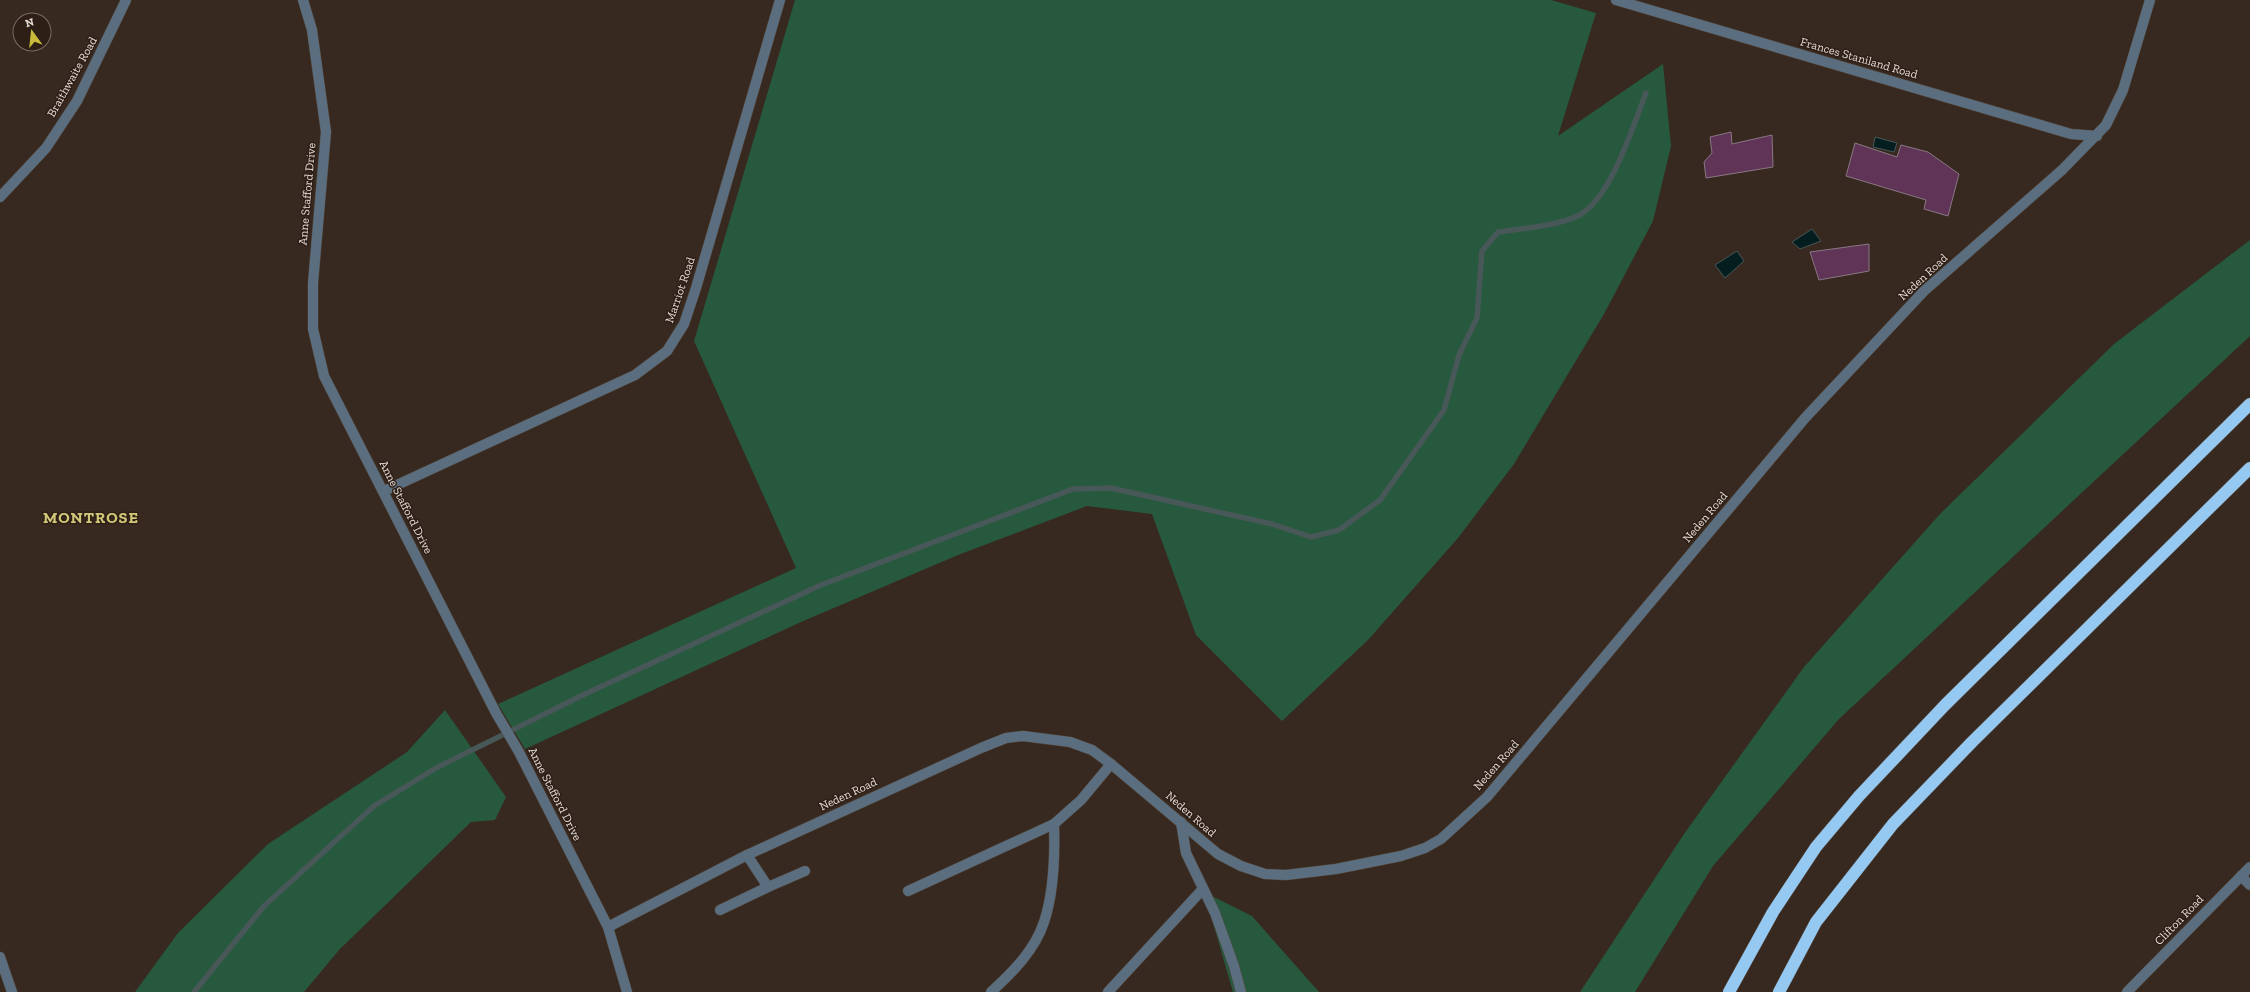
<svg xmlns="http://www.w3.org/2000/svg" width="2250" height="992" viewBox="0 0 2250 992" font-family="'Zilla Slab',serif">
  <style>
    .green { fill: #27593e }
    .water { fill: #041e20; stroke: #485757 }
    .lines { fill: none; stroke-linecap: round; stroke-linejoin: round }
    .stream { stroke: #485757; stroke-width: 5.5 }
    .building { fill: #603456; stroke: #887883 }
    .minor-casing { stroke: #53463c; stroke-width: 11 }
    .highway-casing { stroke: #53463c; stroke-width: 13 }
    .minor { stroke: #5a6e7f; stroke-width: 10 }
    .highway { stroke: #95c9f2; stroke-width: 12 }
    .labels { text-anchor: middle; stroke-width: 3; stroke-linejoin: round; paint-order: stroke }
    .street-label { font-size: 12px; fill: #e5dcd6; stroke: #2d1f16 }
    .district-label { font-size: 16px; font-weight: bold; letter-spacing: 1px; fill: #d1c779; stroke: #2d1f16 }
  </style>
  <rect width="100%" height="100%" fill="#37291f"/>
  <g class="green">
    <path d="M795,0H1551L1596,13L1558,136L1663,64L1671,146L1653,221L1604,314L1514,464L1458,538L1368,640L1282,721L1196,635L1152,514L1087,506L958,555L801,622L525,749L498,704L796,568L694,341Z"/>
    <path d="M2250,240V336L1839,719L1713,866L1635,992H1580L1684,834L1804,667L1940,514L2114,344Z"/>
    <path d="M445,710L506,797L495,820L471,822L339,950L304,992H135L178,933L268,844L407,752Z"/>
    <path d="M1204,892L1252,916L1319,992H1233Z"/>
  </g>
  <g class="water">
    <path d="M1875,137L1897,143L1894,152L1873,147Z"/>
    <path d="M1812,229L1821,241L1800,249L1792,242Z"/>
    <path d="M1737,251L1744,261L1725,278L1715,265Z"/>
  </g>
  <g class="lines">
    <path class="stream" d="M194,992L264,906L374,806L436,768L585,694L821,585L1073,489L1111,488L1272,524L1311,537L1339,530L1380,500L1444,410L1459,355L1477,318L1482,251L1498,232C1519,229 1568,225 1584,212C1613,191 1633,126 1646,93"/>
  </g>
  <g class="building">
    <path d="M1731,132L1732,144L1772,135L1773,167L1706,178L1704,162L1712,153L1710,137Z"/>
    <path d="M1855,143L1897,157L1901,145L1928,152L1959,174L1948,216L1924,209L1926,200L1846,176Z"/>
    <path d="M1869,244V271L1819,280L1810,252Z"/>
  </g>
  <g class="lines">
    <defs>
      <g id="minor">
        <path d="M303,0L312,30L326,132L313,283V329L324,376L496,713L519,752L608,927L627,992"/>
        <path d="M1616,0L2071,134L2097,136"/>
        <path d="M0,197L46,148L77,101L126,0"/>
        <path d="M384,491L635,375L667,351L684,324L696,288L780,0"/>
        <path d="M1181,822L1186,853L1215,913L1234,966L1241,992"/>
        <path d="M747,855L768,887"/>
        <path d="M2241,876L2250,885"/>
        <path d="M908,891L1054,824L1081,800L1111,764"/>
        <path d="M720,910L768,887L805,871"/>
        <path d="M608,927L747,855L981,748L1006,738L1023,736L1070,742L1092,750L1111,764L1218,854L1241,866L1265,874L1286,875L1336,869L1401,856L1425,848L1441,839L1487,797L1805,418L1924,291L2062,170L2106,125L2123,90L2150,0"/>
        <path d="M0,957L12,992"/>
        <path d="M991,992C1012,973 1035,950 1044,922C1054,892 1055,855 1054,824"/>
        <path d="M1108,992L1202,890"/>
        <path d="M2127,992L2250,867"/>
      </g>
      <g id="highway">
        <path d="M1729,992L1773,912L1816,847L1859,796L1945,705L2250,404"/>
        <path d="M1779,992L1816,922L1893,824L1972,742L2250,468"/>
      </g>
    </defs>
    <use href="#minor" class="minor-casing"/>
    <use href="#highway" class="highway-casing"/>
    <use href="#minor" class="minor"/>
    <use href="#highway" class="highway"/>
  </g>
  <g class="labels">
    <g class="street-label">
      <text transform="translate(1859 58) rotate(16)" y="4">Frances Staniland Road</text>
      <text transform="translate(72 77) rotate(-61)" y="4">Braithwaite Road</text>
      <text transform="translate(307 194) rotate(-85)" y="4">Anne Stafford Drive</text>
      <text transform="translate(1923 277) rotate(-43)" y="4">Neden Road</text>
      <text transform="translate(680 290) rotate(-71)" y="4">Marriot Road</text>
      <text transform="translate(406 507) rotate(63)" y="4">Anne Stafford Drive</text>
      <text transform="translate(1705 517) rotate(-50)" y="4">Neden Road</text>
      <text transform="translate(1496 765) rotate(-49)" y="4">Neden Road</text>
      <text transform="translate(555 794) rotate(63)" y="4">Anne Stafford Drive</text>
      <text transform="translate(848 794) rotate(-25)" y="4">Neden Road</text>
      <text transform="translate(1191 814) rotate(41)" y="4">Neden Road</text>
      <text transform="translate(2179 920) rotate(-46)" y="4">Clifton Road</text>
    </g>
    <g class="district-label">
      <text x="91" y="523">MONTROSE</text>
    </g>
  </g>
  <g transform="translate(32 32) rotate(345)"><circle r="19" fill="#2d1f16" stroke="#776b63"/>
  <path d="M0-3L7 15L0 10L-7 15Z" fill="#caba3a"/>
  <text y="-6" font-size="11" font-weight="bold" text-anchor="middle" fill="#e5dcd6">N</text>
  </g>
</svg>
